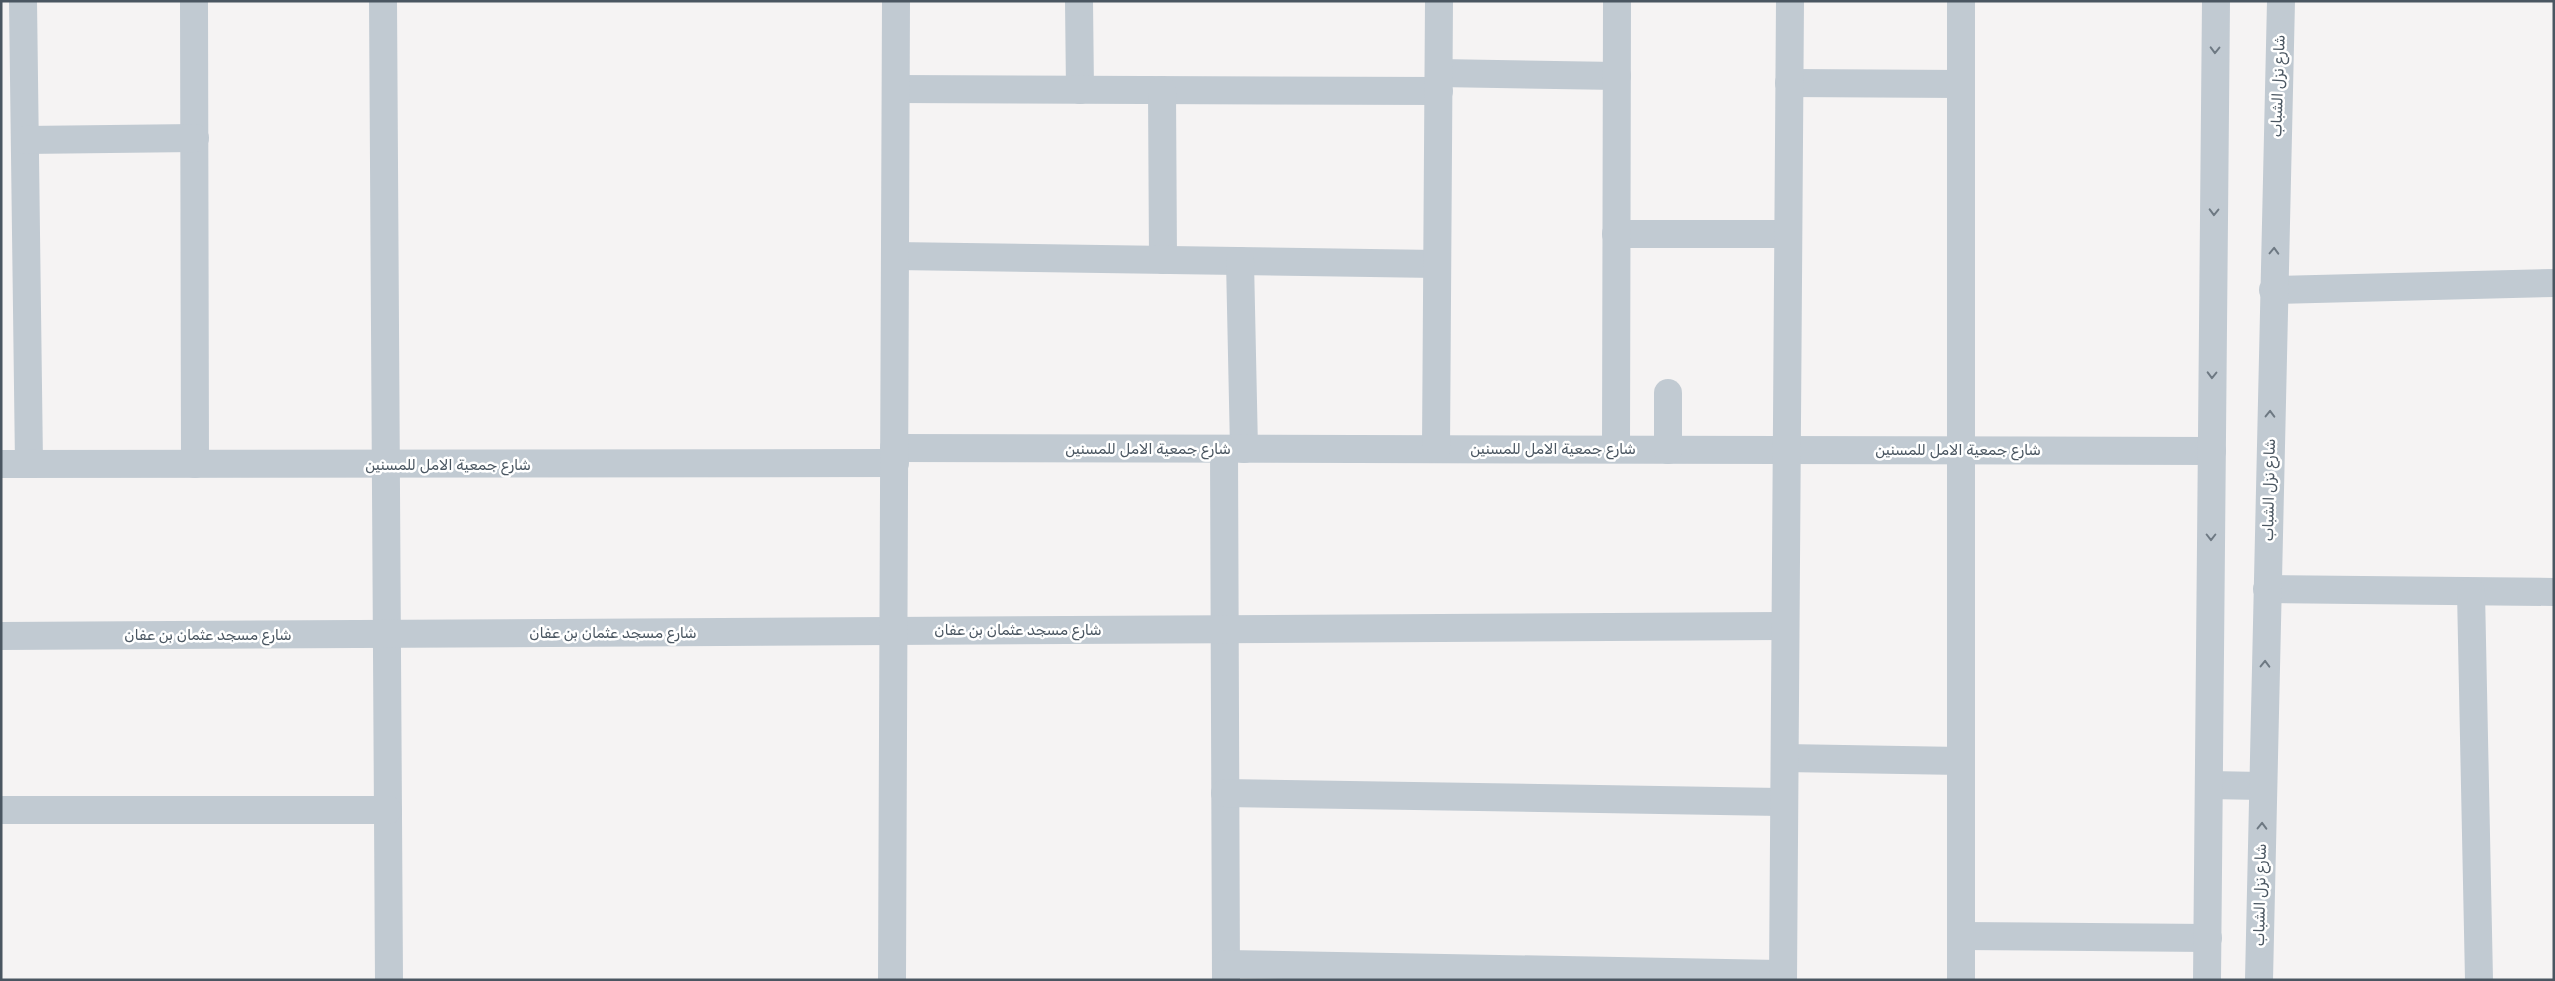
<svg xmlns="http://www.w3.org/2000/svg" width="2555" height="981" viewBox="0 0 2555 981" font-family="Rubik,'Noto Sans Arabic',sans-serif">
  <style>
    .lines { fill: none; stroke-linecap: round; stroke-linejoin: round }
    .minor { stroke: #c1cad2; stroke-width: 28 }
    .oneway { stroke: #6e7983 }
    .labels { text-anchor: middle; stroke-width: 5; stroke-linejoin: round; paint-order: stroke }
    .street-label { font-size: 15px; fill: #4a5661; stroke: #fff }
  </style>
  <rect width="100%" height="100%" fill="#f5f3f3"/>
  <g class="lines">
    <g class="minor">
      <path d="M23,1L29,464"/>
      <path d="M194,1L195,464"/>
      <path d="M383,1L389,980"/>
      <path d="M1079,1L1080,90"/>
      <path d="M1439,73L1617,76"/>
      <path d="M1789,83L1961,84"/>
      <path d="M896,89L1439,91"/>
      <path d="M1162,90L1163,260"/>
      <path d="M25,140L195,138"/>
      <path d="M1616,234H1788"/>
      <path d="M895,256L1437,264"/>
      <path d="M1240,261L1244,449"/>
      <path d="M2273,290L2554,283"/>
      <path d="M894,448L2212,451"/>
      <path d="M1224,449L1226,980"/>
      <path d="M1436,449L1439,1"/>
      <path d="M1616,449L1617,1"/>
      <path d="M1668,450V393"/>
      <path d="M1,464L895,463"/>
      <path d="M2267,589L2554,592"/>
      <path d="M2471,592L2479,980"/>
      <path d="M1,636L1785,626"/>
      <path d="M1785,758L1961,761"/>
      <path d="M2209,785L2262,786"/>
      <path d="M1225,793L1784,802"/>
      <path d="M1,810H388"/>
      <path d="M1961,936L2208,938"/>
      <path d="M1226,964L1783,974"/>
      <path d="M892,980L896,1"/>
      <path d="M1783,980L1790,1"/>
      <path d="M1961,980V1"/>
      <path d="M2207,980L2216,1"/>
      <path d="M2259,980L2281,1"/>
    </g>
  </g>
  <defs><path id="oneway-chevron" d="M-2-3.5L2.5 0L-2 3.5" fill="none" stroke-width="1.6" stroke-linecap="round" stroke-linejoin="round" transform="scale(1.25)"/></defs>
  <g class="oneway">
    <use href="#oneway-chevron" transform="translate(2215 50) rotate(91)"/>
    <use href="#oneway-chevron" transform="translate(2214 212) rotate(91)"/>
    <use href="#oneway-chevron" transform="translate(2274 251) rotate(-88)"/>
    <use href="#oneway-chevron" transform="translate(2212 375) rotate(91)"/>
    <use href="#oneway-chevron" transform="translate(2270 414) rotate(-89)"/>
    <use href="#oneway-chevron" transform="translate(2211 537) rotate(90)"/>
    <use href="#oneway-chevron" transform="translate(2265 664) rotate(-89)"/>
    <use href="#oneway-chevron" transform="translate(2262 826) rotate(-89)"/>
  </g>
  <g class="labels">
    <g class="street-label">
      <text transform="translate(2278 86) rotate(-88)" y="5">شارع نزل الشباب</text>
      <text x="1148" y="454">شارع جمعية الامل للمسنين</text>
      <text x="1553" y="454">شارع جمعية الامل للمسنين</text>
      <text x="1958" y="455">شارع جمعية الامل للمسنين</text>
      <text x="448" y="470">شارع جمعية الامل للمسنين</text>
      <text transform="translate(2269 490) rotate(-89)" y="5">شارع نزل الشباب</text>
      <text x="1018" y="635">شارع مسجد عثمان بن عفان</text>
      <text x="613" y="638">شارع مسجد عثمان بن عفان</text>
      <text x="208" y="640">شارع مسجد عثمان بن عفان</text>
      <text transform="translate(2260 895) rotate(-89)" y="5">شارع نزل الشباب</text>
    </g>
  </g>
  <rect width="2555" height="981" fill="none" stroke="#4a5661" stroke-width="5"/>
</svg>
